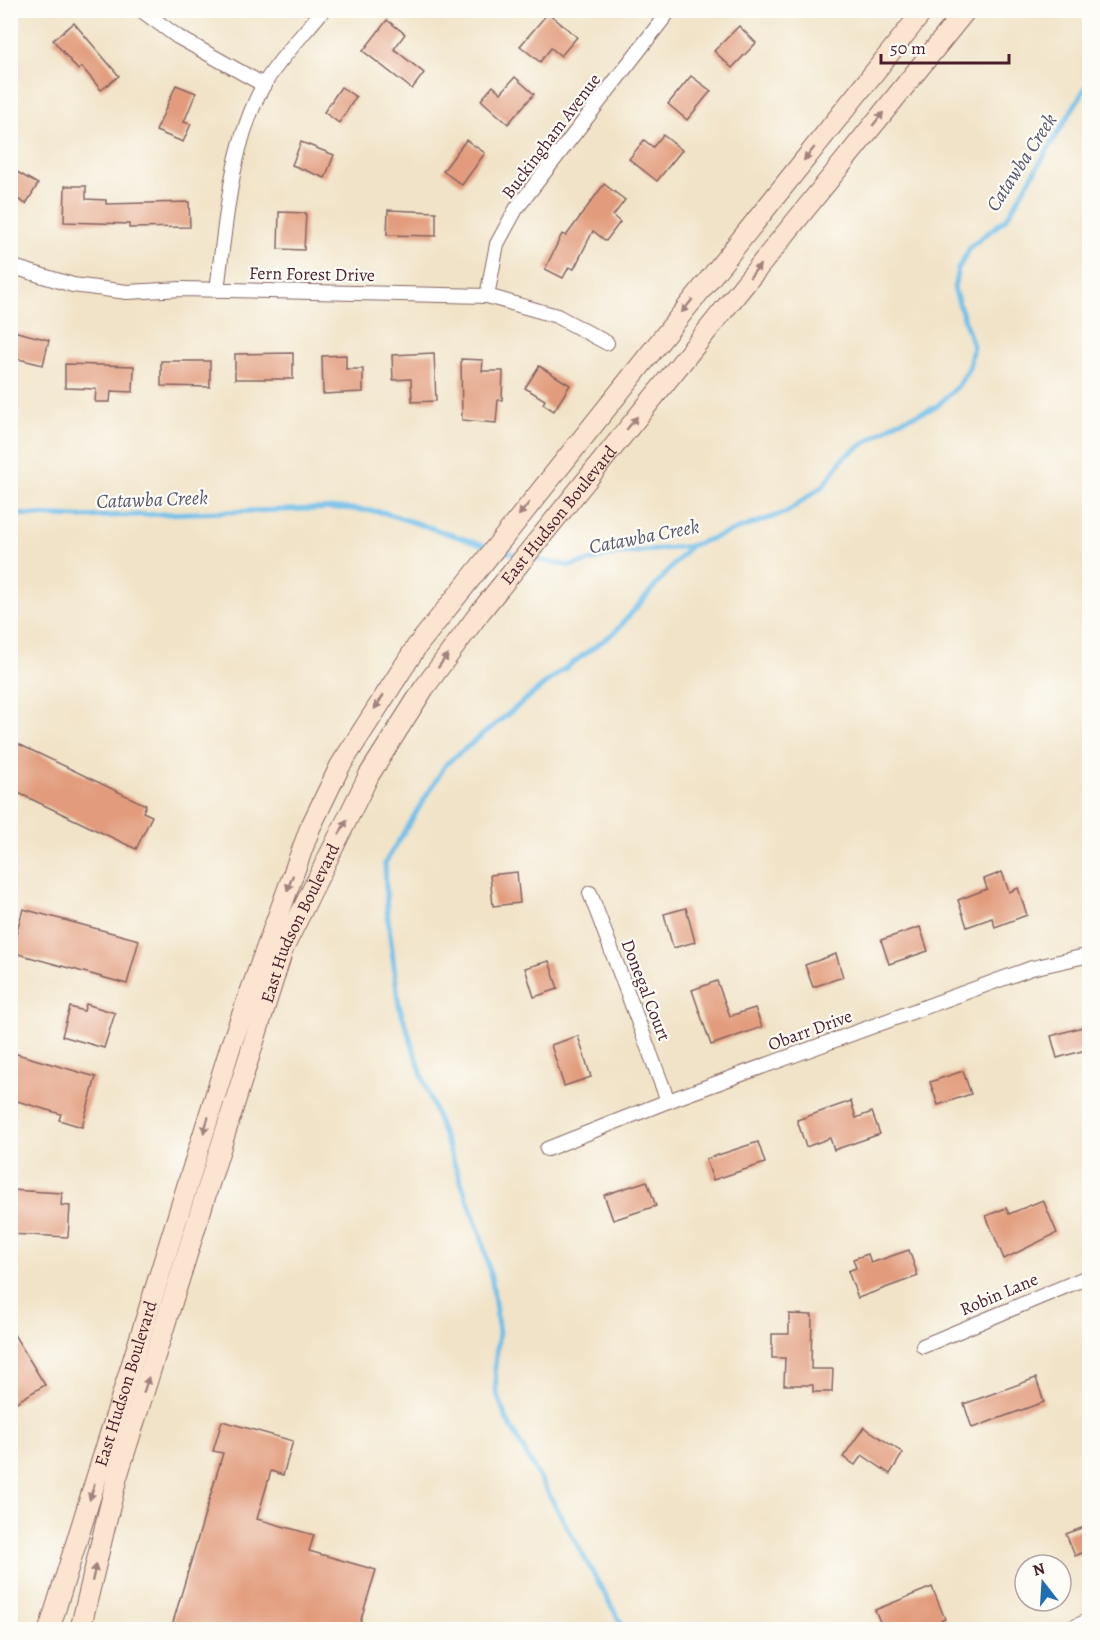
<svg xmlns="http://www.w3.org/2000/svg" width="1100" height="1640" viewBox="0 0 1100 1640" font-family="Alegreya,serif">
  <style>
    .lines { fill: none; stroke-linecap: round; stroke-linejoin: round }
    .stream { stroke: #6ebee9; stroke-width: 5 }
    .building { fill: #e29b7b }
    .street-casing { stroke: #846462; stroke-width: 16 }
    .secondary-casing { stroke: #846462; stroke-width: 22 }
    .street { stroke: #fff; stroke-width: 14 }
    .secondary { stroke: #fce5d0; stroke-width: 20 }
    .oneway { fill: #a3827e }
    .labels { text-anchor: middle; stroke-width: 4.5; stroke-linejoin: round; paint-order: stroke }
    .street-label { font-size: 18px; fill: #4a1f2b; stroke: #fdfcf7 }
    .water-label { font-size: 20px; font-style: italic; fill: #57576e; stroke: #fdfcf7 }
  </style>
  <rect width="100%" height="100%" fill="#fdfcf7"/>
  <filter id="ink" filterUnits="userSpaceOnUse"><feTurbulence type="fractalNoise" baseFrequency=".0167" numOctaves="2"/><feDisplacementMap in="SourceGraphic" scale="12" xChannelSelector="R" yChannelSelector="G"/><feConvolveMatrix kernelMatrix="1 2 1 2 8 2 1 2 1" color-interpolation-filters="sRGB"/></filter>
  <filter id="wash" filterUnits="userSpaceOnUse"><feTurbulence type="fractalNoise" baseFrequency=".008" numOctaves="4" result="noise"/><feDisplacementMap in="SourceGraphic" scale="24" xChannelSelector="R" yChannelSelector="G"/><feGaussianBlur stdDeviation="1.35" result="paint"/><feColorMatrix in="noise" values="0 0 0 0 0 0 0 0 0 0 0 0 0 0 0 0 0 1.4 0 .05"/><feComposite in="paint" operator="in"/></filter>
  <g filter="url(#wash)">
    <rect width="100%" height="100%" fill="#f1e3c7"/>
    <g class="lines">
      <g class="stream">
        <path d="M10,514L79,517L342,508L382,512L492,548"/>
        <path d="M501,550L520,556"/>
        <path d="M529,558L570,566L617,554L690,546L787,512L824,485L844,457L897,422L936,407L958,386L969,368L973,346L954,288L958,269L971,246L1006,219L1090,80"/>
        <path d="M625,1630L506,1418L496,1391L495,1365L499,1333L492,1281L481,1236L427,1090L399,1005L387,911L385,863L446,764L560,672L615,632L690,546"/>
      </g>
    </g>
    <g id="blocks">
      <g class="building">
        <path d="M548,13L577,37L561,56L551,48L540,62L520,46Z"/>
        <path d="M387,20L405,34L394,49L424,73L412,89L363,51Z"/>
        <path d="M74,23L119,76L101,90L82,67L78,70L53,40Z"/>
        <path d="M739,26L756,43L732,68L714,51Z"/>
        <path d="M691,76L711,91L687,120L668,104Z"/>
        <path d="M515,77L534,94L508,124L481,100L493,86L501,93Z"/>
        <path d="M176,85L196,93L184,122L191,124L183,142L156,131Z"/>
        <path d="M341,87L356,97L339,123L324,112Z"/>
        <path d="M663,135L682,150L657,181L629,159L644,140L653,147Z"/>
        <path d="M466,140L485,153L462,185L443,171Z"/>
        <path d="M301,142L334,155L325,178L292,165Z"/>
        <path d="M10,168L38,184L26,204L10,195Z"/>
        <path d="M604,184L625,200L613,216L620,222L606,241L593,231L574,269L569,267L563,278L545,269L562,234L566,236Z"/>
        <path d="M65,186H86V199L106,200V204L189,202L190,227L129,228V224L64,222Z"/>
        <path d="M388,210L436,212V236L387,235Z"/>
        <path d="M279,212L306,213L304,250L278,249Z"/>
        <path d="M13,331L49,340L43,365L10,357Z"/>
        <path d="M293,353V379H235V354Z"/>
        <path d="M434,353L436,401L412,402L411,379L393,380L392,355Z"/>
        <path d="M346,355V369H363V392L323,394L322,356Z"/>
        <path d="M461,359L483,360L482,371H503L502,400H498L496,423L462,420Z"/>
        <path d="M161,361H210V387L161,386Z"/>
        <path d="M65,364L134,366L133,392L111,391L110,402H95L96,389L65,388Z"/>
        <path d="M539,366L570,385L554,411L543,404L545,400L525,388Z"/>
        <path d="M10,740L146,805L143,812L152,816L136,849L10,789Z"/>
        <path d="M517,872L520,903L493,906L490,875Z"/>
        <path d="M1002,872L1009,892L1018,888L1027,915L995,927L992,918L967,927L958,900L987,889L984,879Z"/>
        <path d="M686,908L695,942L673,948L664,914Z"/>
        <path d="M23,909L139,940L127,984L11,952Z"/>
        <path d="M920,927L928,951L889,964L881,940Z"/>
        <path d="M836,954L843,977L813,987L805,965Z"/>
        <path d="M549,961L558,989L534,997L525,968Z"/>
        <path d="M717,981L730,1016L755,1008L762,1027L711,1045L692,990Z"/>
        <path d="M86,1004L115,1013L104,1048L62,1036L70,1007L84,1011Z"/>
        <path d="M1089,1025V1049L1057,1058L1051,1036Z"/>
        <path d="M578,1036L591,1077L564,1086L551,1045Z"/>
        <path d="M10,1052L96,1077L82,1127L59,1120L61,1114L10,1099Z"/>
        <path d="M963,1071L971,1094L938,1105L930,1082Z"/>
        <path d="M851,1101L856,1118L872,1112L880,1134L834,1150L830,1138L806,1147L797,1120Z"/>
        <path d="M758,1142L765,1163L713,1180L706,1159Z"/>
        <path d="M647,1181L656,1206L613,1220L604,1195Z"/>
        <path d="M10,1190L62,1193L61,1205L70,1206L68,1237L10,1234Z"/>
        <path d="M1043,1200L1057,1233L1004,1259L986,1216L1006,1208L1009,1214Z"/>
        <path d="M909,1250L918,1276L858,1298L848,1271L856,1268L853,1259L868,1254L871,1263Z"/>
        <path d="M789,1314L812,1315L811,1369H833L832,1392H813V1385H784L785,1358H772V1334H789Z"/>
        <path d="M10,1328L45,1385L10,1406Z"/>
        <path d="M1036,1378L1044,1402L972,1428L964,1404Z"/>
        <path d="M222,1421L293,1441L283,1475L271,1471L257,1519L314,1535L309,1551L376,1570L358,1629H171L223,1453L213,1451Z"/>
        <path d="M864,1427L903,1453L890,1474L862,1455L855,1465L843,1457Z"/>
        <path d="M1089,1525V1550L1075,1556L1066,1534Z"/>
        <path d="M932,1587L945,1619L921,1629H883L875,1610Z"/>
      </g>
    </g>
  </g>
  <g filter="url(#ink)">
    <use href="#blocks" fill-opacity="0" stroke="#846462" stroke-width="1.5"/>
    <g class="lines">
      <defs>
        <g id="street">
          <path d="M141,10L178,37L264,85"/>
          <path d="M10,266L73,285L127,292L182,289L487,296L557,316L607,343"/>
          <path d="M217,290C226,222 230,147 263,86C277,61 304,34 323,10"/>
          <path d="M487,296L497,244L516,209L670,10"/>
          <path d="M590,893L668,1101"/>
          <path d="M547,1149L668,1101L1032,968L1090,955"/>
          <path d="M923,1346L1090,1276"/>
          <path d="M1067,1630L1090,1620"/>
        </g>
        <g id="secondary">
          <path id="s1" d="M49,1630L231,1045L310,828L340,766L417,646L924,10"/>
          <path id="s2" d="M80,1630L117,1477L283,949L369,775L424,688L481,611L966,10"/>
        </g>
      </defs>
      <use href="#street" class="street-casing"/>
      <use href="#secondary" class="secondary-casing"/>
      <use href="#street" class="street"/>
      <use href="#secondary" class="secondary"/>
    </g>
    <defs><path id="oneway-solid" d="M-6-.8H1V-3.2L6.5 0L1 3.2V.8H-6Z" transform="scale(1.5)"/></defs>
    <g class="oneway">
      <use href="#oneway-solid" transform="translate(878 119) rotate(-51)"/>
      <use href="#oneway-solid" transform="translate(809 154) rotate(129)"/>
      <use href="#oneway-solid" transform="translate(755 271) rotate(-51)"/>
      <use href="#oneway-solid" transform="translate(687 306) rotate(129)"/>
      <use href="#oneway-solid" transform="translate(632 423) rotate(-51)"/>
      <use href="#oneway-solid" transform="translate(524 509) rotate(129)"/>
      <use href="#oneway-solid" transform="translate(443 661) rotate(-53)"/>
      <use href="#oneway-solid" transform="translate(379 702) rotate(123)"/>
      <use href="#oneway-solid" transform="translate(343 827) rotate(-63)"/>
      <use href="#oneway-solid" transform="translate(290 883) rotate(110)"/>
      <use href="#oneway-solid" transform="translate(206 1125) rotate(107)"/>
      <use href="#oneway-solid" transform="translate(146 1385) rotate(-72)"/>
      <use href="#oneway-solid" transform="translate(92 1492) rotate(107)"/>
      <use href="#oneway-solid" transform="translate(94 1573) rotate(-77)"/>
    </g>
  </g>
  <g class="labels">
    <g class="street-label">
      <text transform="translate(551 136) rotate(-53)" y="6">Buckingham Avenue</text>
      <text transform="translate(312 274) rotate(1)" y="6">Fern Forest Drive</text>
      <text dy="6" stroke="none"><textPath href="#s2" startOffset="1227">East Hudson Boulevard</textPath></text>
      <text dy="6" stroke="none"><textPath href="#s2" startOffset="741">East Hudson Boulevard</textPath></text>
      <text transform="translate(646 990) rotate(69)" y="6">Donegal Court</text>
      <text transform="translate(810 1030) rotate(-20)" y="6">Obarr Drive</text>
      <text transform="translate(999 1294) rotate(-23)" y="6">Robin Lane</text>
      <text dy="6" stroke="none"><textPath href="#s1" startOffset="258">East Hudson Boulevard</textPath></text>
    </g>
    <g class="water-label">
      <text transform="translate(1021 162) rotate(-57)" y="7">Catawba Creek</text>
      <text transform="translate(152 499) rotate(-2)" y="7">Catawba Creek</text>
      <text transform="translate(644 536) rotate(-11)" y="7">Catawba Creek</text>
    </g>
  </g>
  <rect width="1100" height="1640" fill="none" stroke="#fdfcf7" stroke-width="36"/>
  <g transform="translate(1043 1583) rotate(343)"><circle r="28" fill="#fdfcf7" stroke="#b5a4a5" stroke-width="1.5"/>
  <path d="M0-4.5L10 22L0 15L-10 22Z" fill="#1f6fb2"/>
  <text y="-9" font-size="16" font-weight="bold" text-anchor="middle" fill="#4a1f2b">N</text>
  </g>
  <path d="M881 54v9h128v-9" fill="none" stroke="#4a1f2b" stroke-width="3"/>
  <text x="890" y="54" font-size="18" fill="#4a1f2b" stroke="#fdfcf7" stroke-width="4.5" paint-order="stroke">50 m</text>
</svg>
